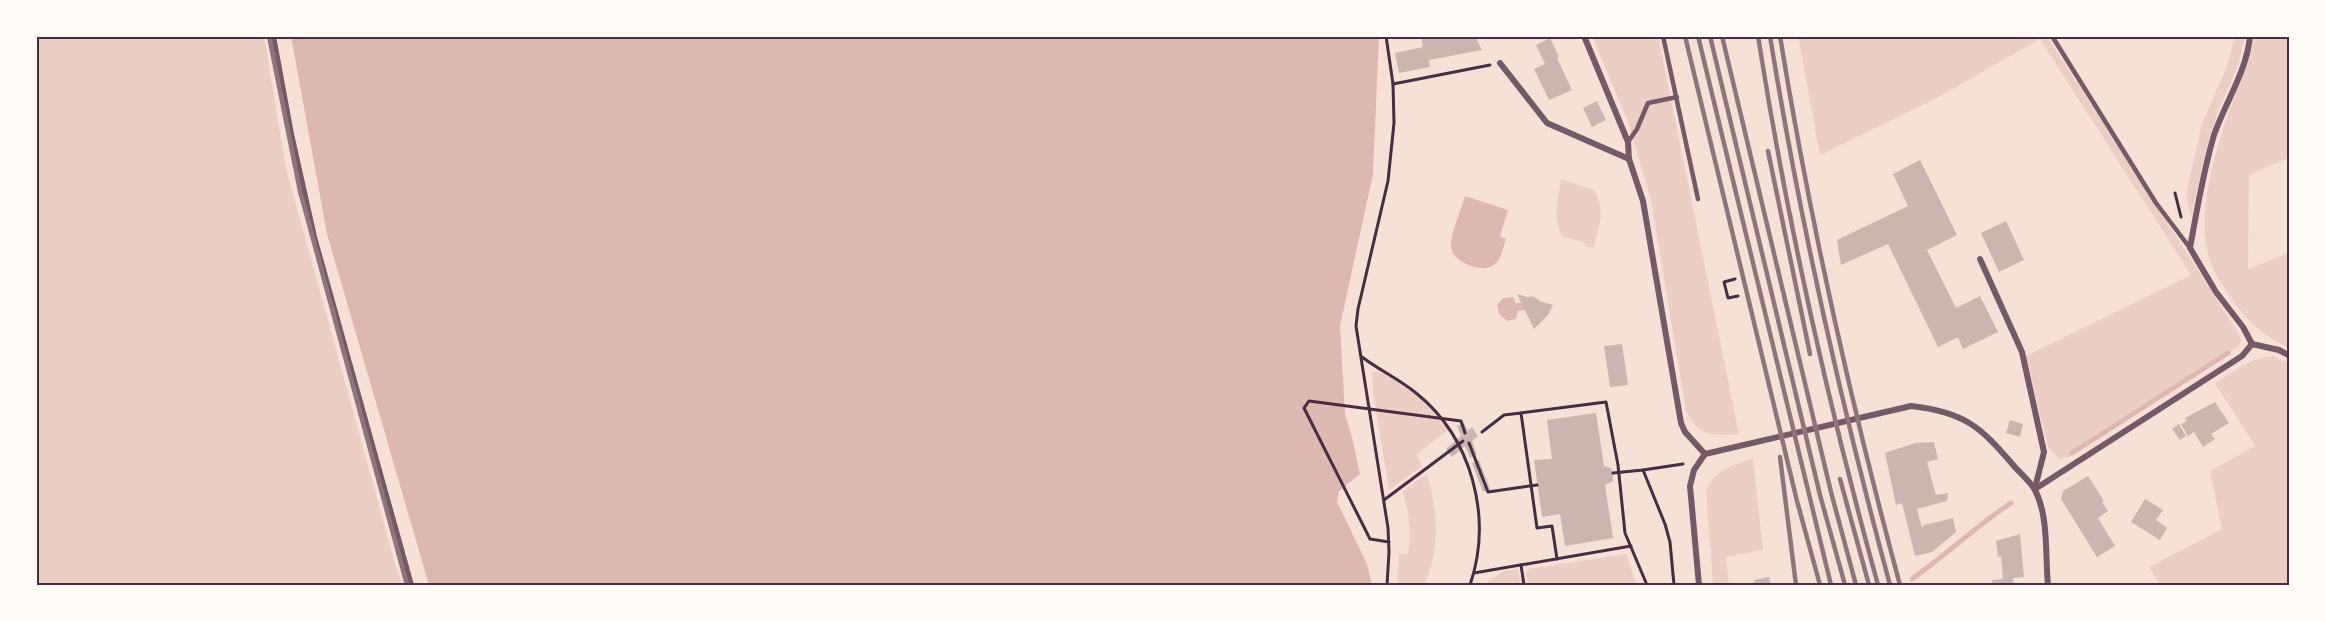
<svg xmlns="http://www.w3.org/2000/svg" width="2326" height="621" viewBox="0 0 2326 621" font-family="Bitter,serif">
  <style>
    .green { fill: #ebcfc5 }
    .water { fill: #dcb8b0 }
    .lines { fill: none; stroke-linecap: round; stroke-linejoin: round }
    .stream { stroke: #dcb8b0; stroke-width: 5 }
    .building { fill: #ccb4b1 }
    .path { stroke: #4a2c40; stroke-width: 3 }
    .service { stroke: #755966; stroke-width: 4.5 }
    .minor { stroke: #755966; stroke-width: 6 }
    .rail { stroke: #8f747c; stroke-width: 4.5 }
    .neatline { fill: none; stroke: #4a2c40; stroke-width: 2 }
  </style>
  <rect width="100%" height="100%" fill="#f7e1d7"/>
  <g class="green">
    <path d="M36,36H264L286,168L396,567L403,585H36Z"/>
    <path d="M1592,36H1658L1739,434C1711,436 1699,437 1686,411L1651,200L1628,122Z"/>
    <path d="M1798,36H2047L2239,334L2241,341L2239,346L2071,456L2059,459L2048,447L2026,356L2191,275L2040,39L1935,99L1820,155Z"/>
    <path d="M2235,36H2245L2238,66L2220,106L2208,142L2191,217L2186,194L2202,124L2227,66Z"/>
    <path d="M2254,36H2290V157L2249,175L2248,269L2290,252V348C2261,335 2247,321 2229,295C2218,280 2209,264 2206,245C2199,203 2217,145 2231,106C2239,82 2251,61 2254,36Z"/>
    <path d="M1561,179L1594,190C1607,212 1598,226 1594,248L1586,247L1584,242L1563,237C1552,220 1558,198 1561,179Z"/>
    <path d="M2272,356L2290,364V585H2160L2149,567L2222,529L2210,471L2255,446L2215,383C2234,371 2250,358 2272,356Z"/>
    <path d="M1372,372C1396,369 1434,413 1448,430L1417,454L1422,466L1389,490L1374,399Z"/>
    <path d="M1753,458L1763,550L1726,557L1729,585H1713L1706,491C1714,469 1733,466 1753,458Z"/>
    <path d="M1427,474C1438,512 1441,548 1424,585H1397L1399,553L1408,554C1411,532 1410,512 1402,491Z"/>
    <path d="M1626,554L1637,585H1528L1526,571L1528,569Z"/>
    <path d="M1518,569L1521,585H1483L1504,571Z"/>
  </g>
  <g class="water">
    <path d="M291,36H1379L1373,174L1340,326L1345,414L1352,438L1360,474L1339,491L1337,502L1367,564L1372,585H429L327,234Z"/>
    <path d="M1465,196L1508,210L1500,236L1506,239C1503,247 1502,258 1495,264C1483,275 1451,262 1451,246C1451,232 1461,210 1465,196Z"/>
    <path d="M1533,296L1540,301L1525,310L1518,311L1516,319L1507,321L1499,314L1497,305L1503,298L1513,297L1516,303H1525L1528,297Z"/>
  </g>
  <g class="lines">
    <g class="stream">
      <path d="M2072,453L2228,353"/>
      <path d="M1912,579C1946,555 1976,526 2011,503"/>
    </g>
  </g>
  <g class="building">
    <path d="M1421,36H1475L1482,50L1429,60L1430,67L1399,73L1395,53L1423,47Z"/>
    <path d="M1550,38L1559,57L1557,58L1572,90L1549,100L1534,69L1545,64L1536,45Z"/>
    <path d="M1597,101L1606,120L1592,127L1583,108Z"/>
    <path d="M1920,160L1957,235L1927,250L1956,308L1980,296L1998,332L1963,349L1958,337L1938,347L1888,244L1841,265L1837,240L1908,206L1893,174Z"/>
    <path d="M2006,221L2024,260L1999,272L1981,233Z"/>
    <path d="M1517,294L1553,305L1548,315L1534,329Z"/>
    <path d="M1622,344L1628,385L1610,387L1604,346Z"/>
    <path d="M2215,402L2229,423L2211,434L2215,439L2203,447L2194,432L2188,436L2181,424L2187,421L2185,418Z"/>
    <path d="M1596,413L1604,466L1611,468L1613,473V481L1605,485L1613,538L1565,546L1560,514L1542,517L1534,460L1552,459L1547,420Z"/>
    <path d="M2010,420L2023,424L2020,437L2006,433Z"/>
    <path d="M1464,423L1468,431L1472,427L1478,436L1472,441L1477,455L1470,458L1465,446L1452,457L1446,449L1461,436L1457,426Z"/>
    <path d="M2179,424L2186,436L2180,440L2172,429Z"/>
    <path d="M1934,442L1938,459L1927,462L1936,495L1948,493L1947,501L1917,509L1922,528L1924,525L1953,518L1956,532L1932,552L1915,556L1902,503L1896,505L1885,453L1915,443Z"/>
    <path d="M1479,460L1490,489L1483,492L1472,463Z"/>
    <path d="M2088,476L2104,501L2102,502L2108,511L2098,518L2115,546L2097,557L2061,499L2063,491Z"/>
    <path d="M2145,499L2163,510L2156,520L2167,528L2160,540L2131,522Z"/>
    <path d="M2020,534L2024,577L2013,578L2014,585H1993L1992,580L2003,579L2001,556L1998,557L1996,541Z"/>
    <path d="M1769,577L1771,585H1755L1754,580Z"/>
  </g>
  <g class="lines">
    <g class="path">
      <path d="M1386,36L1393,84L1394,123L1388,181L1358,309L1356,326L1388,528L1389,552L1387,585"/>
      <path d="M1393,84L1490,65"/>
      <path d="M2175,193L2181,217"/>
      <path d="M1735,279L1724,282L1728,298L1738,296"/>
      <path d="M1362,357C1379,370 1399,379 1416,393C1472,438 1493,517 1470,585"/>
      <path d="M1482,432L1504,415L1521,413"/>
      <path d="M1469,443L1488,492L1537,485"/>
      <path d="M1643,470L1683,464"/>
      <path d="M1613,473L1643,470L1665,524L1670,542L1674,585"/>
      <path d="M1384,500L1463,441"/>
      <path d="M1389,542L1370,539L1304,408L1309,401L1461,421L1465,433"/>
      <path d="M1557,559L1552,526L1537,528L1521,413L1606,402L1618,465L1625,533L1647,585"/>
      <path d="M1521,565L1524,585"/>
      <path d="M1474,573L1631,546"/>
    </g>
    <g class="service">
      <path d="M1663,36L1698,199"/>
      <path d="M2052,36L2156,203L2190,248"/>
      <path d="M1628,142L1637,129L1648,103L1677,97"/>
    </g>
    <g class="minor">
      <path d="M273,36L291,134L314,237L411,585"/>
      <path d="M1584,36L1628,142L1629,159"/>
      <path d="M2250,36C2247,71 2225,103 2214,135C2203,172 2197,210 2190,248L2216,292L2243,327L2252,344L2279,350L2290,356"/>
      <path d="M1500,63L1547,123L1629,159L1643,201L1681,423L1685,432L1705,454"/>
      <path d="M1980,259L2022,352L2044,452L2035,488"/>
      <path d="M2035,489L2242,356L2252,344"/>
      <path d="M1699,585L1690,486L1694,470L1705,454L1911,406C1964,412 1980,426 2014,466C2020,473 2030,481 2035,490C2049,517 2045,555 2048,585"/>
    </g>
    <g class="rail">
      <path d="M269,36L300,191L407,585"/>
      <path d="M1685,36L1797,501L1820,585"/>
      <path d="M1698,36L1831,585"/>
      <path d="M1710,36L1820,495L1845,585"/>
      <path d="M1722,36L1831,492L1856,585"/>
      <path d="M1758,36C1787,221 1828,404 1878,585"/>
      <path d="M1770,36C1800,221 1841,404 1890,585"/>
      <path d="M1780,36C1810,221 1851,404 1900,585"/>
      <path d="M1768,151L1810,354"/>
      <path d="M1780,457L1796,585"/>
      <path d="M1840,479L1869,585"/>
    </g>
  </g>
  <rect width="2326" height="621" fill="none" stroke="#fffaf5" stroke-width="75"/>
  <rect x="38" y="38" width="2250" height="546" class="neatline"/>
</svg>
